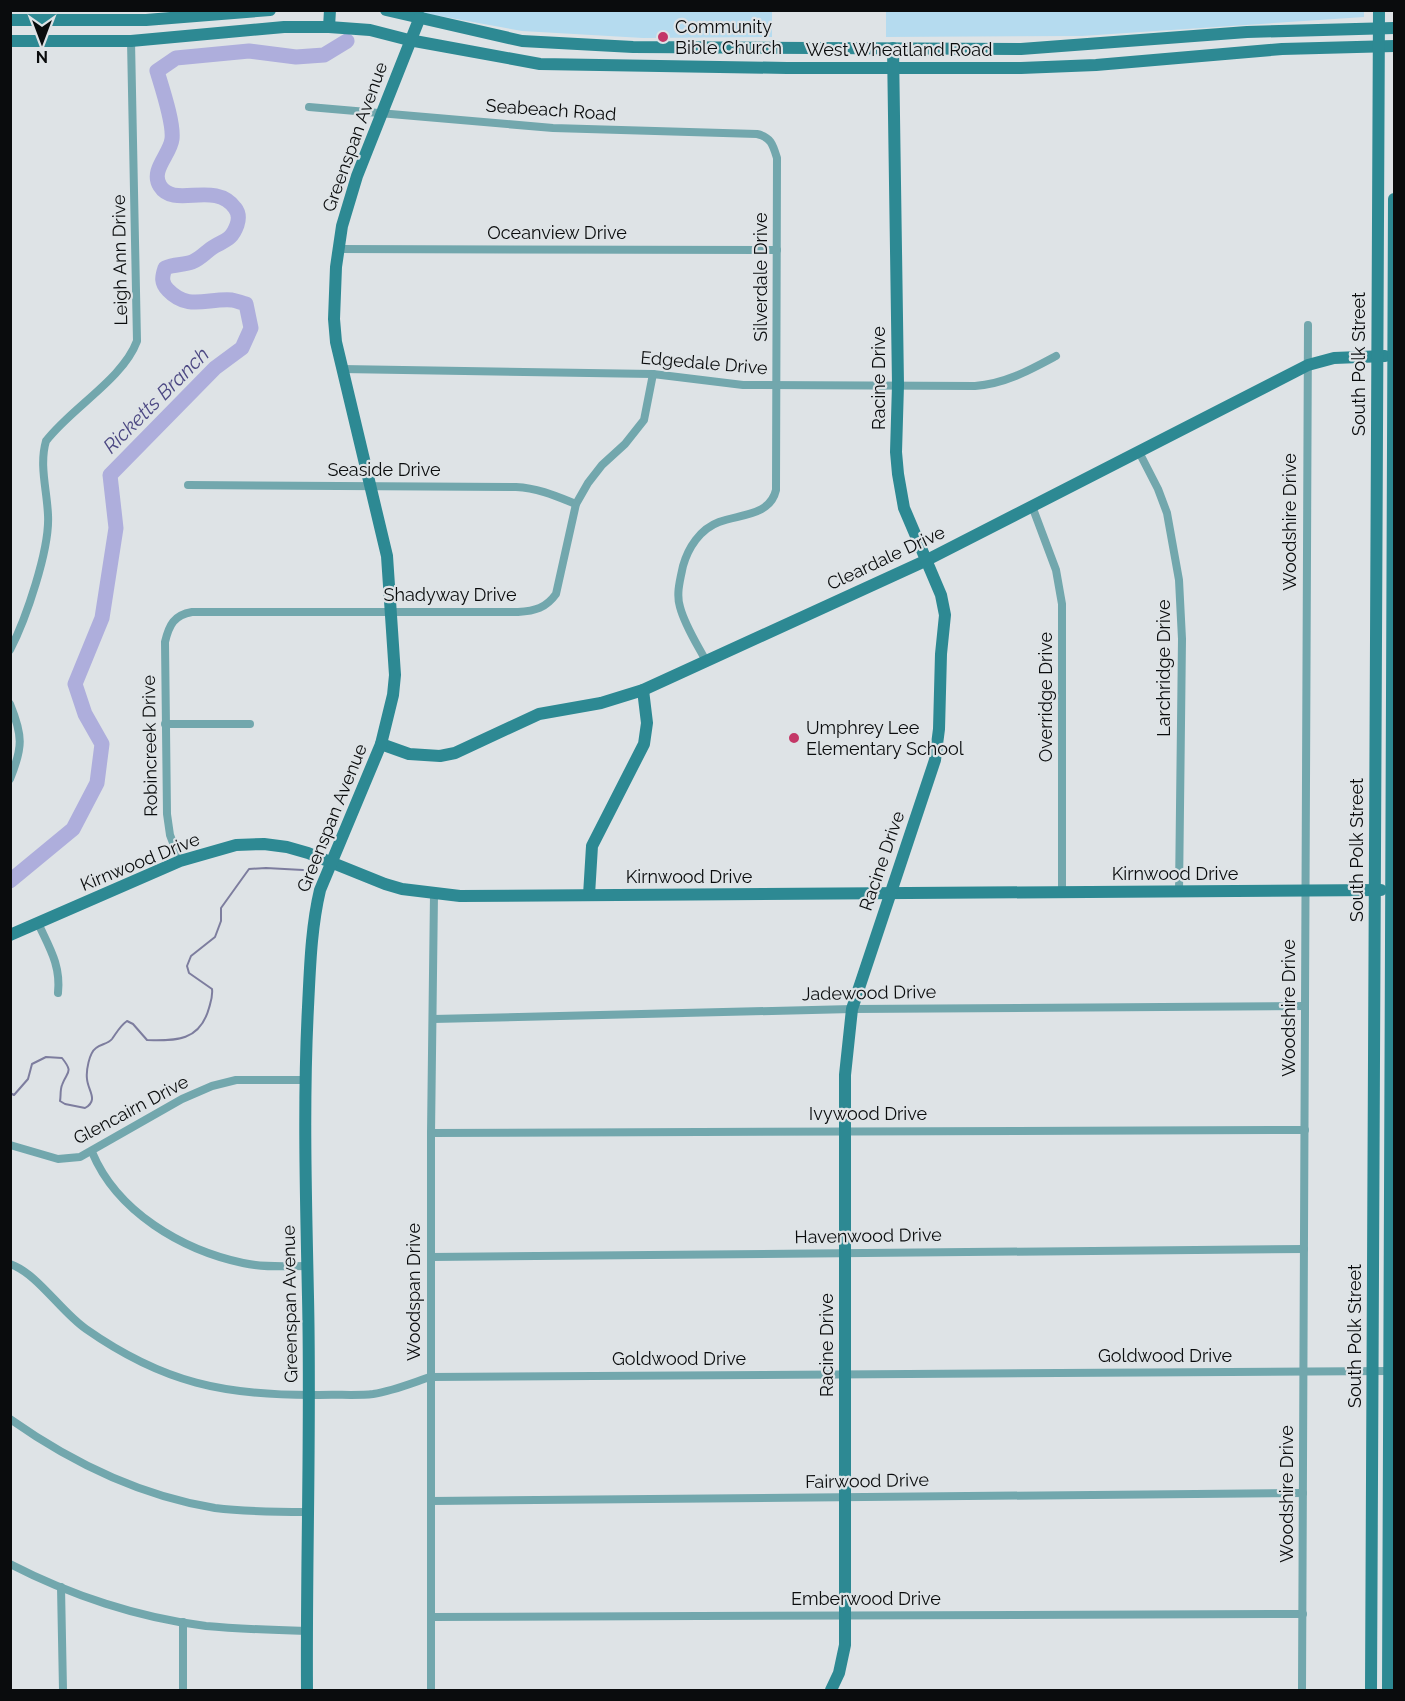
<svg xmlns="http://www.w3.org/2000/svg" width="1405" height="1701" viewBox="0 0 1405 1701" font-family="Raleway,sans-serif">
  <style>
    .green { fill: #b5dbef }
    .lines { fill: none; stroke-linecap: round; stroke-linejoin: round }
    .stream { stroke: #7d7d9e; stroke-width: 2 }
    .river { stroke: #aeaedc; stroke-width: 15 }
    .street { stroke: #72a7ad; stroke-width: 8 }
    .secondary { stroke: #2d8993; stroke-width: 12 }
    .poi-dot { fill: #c43767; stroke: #dee3e6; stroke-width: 2 }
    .labels { text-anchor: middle; stroke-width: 4.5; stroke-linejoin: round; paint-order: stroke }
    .poi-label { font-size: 18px; fill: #0a0c0d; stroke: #dee3e6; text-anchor: start }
    .street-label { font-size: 18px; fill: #0a0c0d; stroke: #dee3e6 }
    .water-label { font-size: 20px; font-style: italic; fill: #4c4883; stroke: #dee3e6 }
  </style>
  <rect width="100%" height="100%" fill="#dee3e6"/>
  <g class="green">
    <path d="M412,11H772V37L643,38L522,31Z"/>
    <path d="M886,11L1364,10V17L1082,36L886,37Z"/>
  </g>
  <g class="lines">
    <path class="stream" d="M10,1093L14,1095L28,1079L32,1064L46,1057L62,1058C74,1073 67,1071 62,1085C60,1090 61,1096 60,1101L65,1104L85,1108C99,1100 88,1091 87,1079C86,1071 89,1053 96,1048C101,1044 108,1044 112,1039C117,1032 120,1026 127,1021L133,1024L147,1040C176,1041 200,1041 209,1008C211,1001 213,996 212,989L189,973L187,966L191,956L215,937L221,921V908L249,869L266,868L303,870"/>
    <path class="river" d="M10,881L73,829L97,783L102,744L85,714L75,684L102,618L116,528L110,475L215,368L242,348L251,328L246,304C242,303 237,301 232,300C207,298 188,311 168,290C161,283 162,277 165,268C174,264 184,265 192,262C202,258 206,251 215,246C226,240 232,239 237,225C239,219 239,213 235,208C215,180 174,209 160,186C150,170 170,155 172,139C174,123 162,88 157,71L176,58L249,51L296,57L324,55L347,41"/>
    <g class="street">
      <path d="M309,107L553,128L757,134C771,137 773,145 777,158L776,490C770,516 740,514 719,522C700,529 688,548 683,566C680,580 676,594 680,607C685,626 697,644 706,661"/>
      <path d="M337,249L777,250"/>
      <path d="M342,369L653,374L743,385L975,386C1005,384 1030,370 1056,356"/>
      <path d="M1139,452L1158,489L1167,513L1179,580L1182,639L1179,892"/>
      <path d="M188,485L516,487C538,488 556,496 576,504"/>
      <path d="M1032,506L1056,570L1062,604V892"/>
      <path d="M10,650C26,619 50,549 48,515C47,490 39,465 46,441C71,408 123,379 137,341L131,41"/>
      <path d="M10,704C23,736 23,747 10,779"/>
      <path d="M165,724H250"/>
      <path d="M180,861L170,835L167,814L165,642C169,625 174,615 192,612H518C535,611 546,608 556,594L576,504L588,483L602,465L625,444L644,420L653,374"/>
      <path d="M38,923C49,947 61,965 58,993"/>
      <path d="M433,1019L852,1009L1305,1006"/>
      <path d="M431,1133L1305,1130"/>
      <path d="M10,1145L58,1159L80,1157L182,1099L212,1086L236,1080H304"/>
      <path d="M92,1152C117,1212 182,1250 243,1263C264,1268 286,1266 307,1266"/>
      <path d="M431,1257L1304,1249"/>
      <path d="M10,1264C37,1273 61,1312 86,1329C163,1383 225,1396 319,1395C336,1394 356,1396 373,1394C393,1391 412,1383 430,1377L1389,1371"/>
      <path d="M10,1419C71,1462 141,1496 215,1508C246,1512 276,1512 307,1512"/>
      <path d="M431,1501L1303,1493"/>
      <path d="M10,1564C70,1595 139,1618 206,1626C239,1629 273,1630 307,1631"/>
      <path d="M61,1587L63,1690"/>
      <path d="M431,1617L1303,1614"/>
      <path d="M183,1622V1690"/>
      <path d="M431,1690V1133L434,894"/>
      <path d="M1302,1690L1308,325"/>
    </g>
    <g class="secondary">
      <path d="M386,10L522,41L633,47L1021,49L1247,32L1394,28"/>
      <path d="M10,20H146L270,10"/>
      <path d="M329,27L330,10"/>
      <path d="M10,41H131L284,27H329L370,30L409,40L540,64L787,68H1021L1096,65L1282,49L1394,46"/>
      <path d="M381,744L409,754L440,756L455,753L539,714L601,703L643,690L925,561L1308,365L1334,358L1385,356"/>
      <path d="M589,895L592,846L644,744L647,723L643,690"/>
      <path d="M10,935L180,861L236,845L264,844L287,847L308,853L385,884L402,889L460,896L1381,890"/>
      <path d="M307,1690C306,1559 311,1428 308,1297C306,1200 303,1104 308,1007C310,968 311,928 320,890L381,744L393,695L395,675L387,556L336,342L334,319L336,267L342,226L357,176L420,17"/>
      <path d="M831,1690L839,1673L845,1645V1075L852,1009L935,760L939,729L941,654L945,615L941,595L904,508L898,474L896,452L898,385L893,48"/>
      <path d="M1371,1690L1379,10"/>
      <path d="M1388,1690L1394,199"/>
    </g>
  </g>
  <g class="poi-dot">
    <circle cx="663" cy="37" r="6"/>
    <circle cx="794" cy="738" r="6"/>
  </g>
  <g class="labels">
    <g class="poi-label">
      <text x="675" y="33">Community<tspan x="675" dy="21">Bible Church</tspan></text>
      <text x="806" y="734">Umphrey Lee<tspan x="806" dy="21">Elementary School</tspan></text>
    </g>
    <g class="street-label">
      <text x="899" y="56">West Wheatland Road</text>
      <text transform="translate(551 110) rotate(4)" y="6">Seabeach Road</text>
      <text transform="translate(355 137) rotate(-70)" y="6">Greenspan Avenue</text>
      <text x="557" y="239">Oceanview Drive</text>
      <text transform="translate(120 260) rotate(-91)" y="6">Leigh Ann Drive</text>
      <text transform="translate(761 277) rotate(-90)" y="6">Silverdale Drive</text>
      <text transform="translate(704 363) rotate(5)" y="6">Edgedale Drive</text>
      <text transform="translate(1359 364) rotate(-90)" y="6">South Polk Street</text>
      <text transform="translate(879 378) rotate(-90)" y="6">Racine Drive</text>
      <text x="384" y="476">Seaside Drive</text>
      <text transform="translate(1290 522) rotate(-90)" y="6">Woodshire Drive</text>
      <text transform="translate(886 558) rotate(-25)" y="6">Cleardale Drive</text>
      <text x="450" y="601">Shadyway Drive</text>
      <text transform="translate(1164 668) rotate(-90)" y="6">Larchridge Drive</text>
      <text transform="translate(1046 697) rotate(-90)" y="6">Overridge Drive</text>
      <text transform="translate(150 746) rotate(-91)" y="6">Robincreek Drive</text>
      <text transform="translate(332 818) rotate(-68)" y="6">Greenspan Avenue</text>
      <text transform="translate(1357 850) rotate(-90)" y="6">South Polk Street</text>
      <text transform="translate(882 861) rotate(-71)" y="6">Racine Drive</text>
      <text transform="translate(140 862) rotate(-22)" y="6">Kirnwood Drive</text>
      <text x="1175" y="880">Kirnwood Drive</text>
      <text x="689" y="883">Kirnwood Drive</text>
      <text transform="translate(869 993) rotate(-1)" y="6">Jadewood Drive</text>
      <text transform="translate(1289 1008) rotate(-90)" y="6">Woodshire Drive</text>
      <text transform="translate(131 1110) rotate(-28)" y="6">Glencairn Drive</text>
      <text x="868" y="1120">Ivywood Drive</text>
      <text transform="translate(868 1236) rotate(-1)" y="6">Havenwood Drive</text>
      <text transform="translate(414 1292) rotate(-90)" y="6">Woodspan Drive</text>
      <text transform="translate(290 1304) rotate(-91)" y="6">Greenspan Avenue</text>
      <text transform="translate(1355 1336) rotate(-90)" y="6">South Polk Street</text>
      <text transform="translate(827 1345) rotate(-90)" y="6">Racine Drive</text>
      <text x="1165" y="1362">Goldwood Drive</text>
      <text x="679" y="1365">Goldwood Drive</text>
      <text transform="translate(867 1481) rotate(-1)" y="6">Fairwood Drive</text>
      <text transform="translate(1287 1494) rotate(-90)" y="6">Woodshire Drive</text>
      <text x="866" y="1605">Emberwood Drive</text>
    </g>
    <g class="water-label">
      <text transform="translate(156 400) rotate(-45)" y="7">Ricketts Branch</text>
    </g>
  </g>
  <rect width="1405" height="1701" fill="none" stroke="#0a0c0d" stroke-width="24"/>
  <g transform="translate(42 42) rotate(180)" stroke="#dee3e6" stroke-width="4.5" paint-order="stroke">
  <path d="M0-4.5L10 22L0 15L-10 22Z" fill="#0a0c0d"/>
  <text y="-9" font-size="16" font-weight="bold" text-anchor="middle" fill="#0a0c0d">N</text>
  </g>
</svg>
